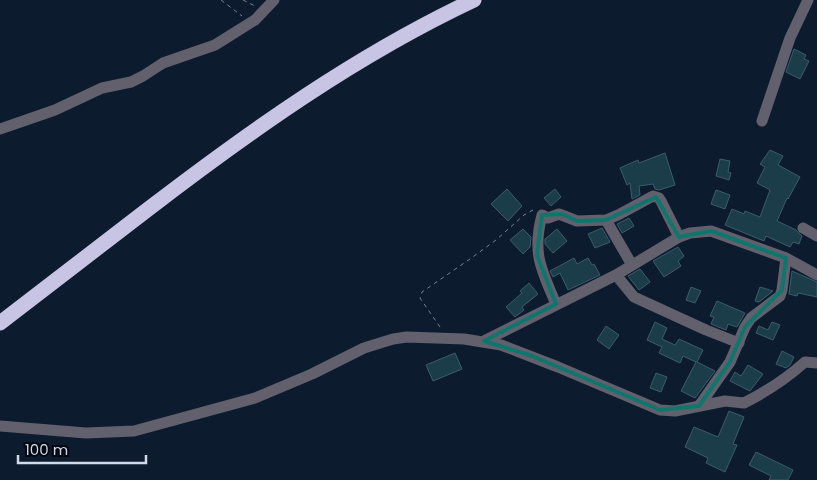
<svg xmlns="http://www.w3.org/2000/svg" width="817" height="480" viewBox="0 0 817 480" font-family="Poppins,sans-serif">
  <style>
    .building { fill: #1b3d49; stroke: #3b5d6a }
    .lines { fill: none; stroke-linecap: round; stroke-linejoin: round }
    .path { stroke: #768293; stroke-width: 1; stroke-dasharray: 4 4; stroke-linecap: butt }
    .minor { stroke: #62606d; stroke-width: 11 }
    .highway { stroke: #c8c4e4; stroke-width: 15 }
    .marked { fill: none; stroke: #0f766e; stroke-width: 4; stroke-linejoin: round }
  </style>
  <rect width="100%" height="100%" fill="#0d1b2f"/>
  <g class="building">
    <path d="M794,49L806,55L804,59L809,61L800,79L786,72Z"/>
    <path d="M770,150L783,156L778,165L800,177L788,199L787,198L777,221L796,230L802,236L799,244L793,242L790,247L766,236L764,241L725,225L732,209L744,214L745,211L760,217L770,190L757,183L765,167L760,164Z"/>
    <path d="M665,153L675,185L659,190L655,189L653,184L639,186L640,195L632,199L630,183L627,185L620,168L638,160L639,163Z"/>
    <path d="M720,159L730,161L728,172L731,173L729,180L716,176Z"/>
    <path d="M507,189L522,206L508,221L491,204Z"/>
    <path d="M555,189L561,197L551,206L544,198Z"/>
    <path d="M716,190L730,195L725,209L711,204Z"/>
    <path d="M629,218L634,226L622,233L617,224Z"/>
    <path d="M602,228L610,242L595,248L588,234Z"/>
    <path d="M523,229L531,237L530,247L523,254L510,240Z"/>
    <path d="M557,229L567,241L553,253L545,244V239Z"/>
    <path d="M678,247L684,256L678,261L681,266L664,277L653,261Z"/>
    <path d="M574,258L577,264L588,258L592,265L594,264L600,275L568,290L560,273L553,277L550,271Z"/>
    <path d="M640,269L650,282L639,290L628,276Z"/>
    <path d="M792,271L817,282V297L798,293L797,296L789,294Z"/>
    <path d="M529,283L538,294L522,307L524,310L515,317L506,307L522,293L520,291Z"/>
    <path d="M691,287L701,291L695,303L686,300Z"/>
    <path d="M760,287L773,291L759,302L755,301Z"/>
    <path d="M717,301L745,313L737,327L728,324L726,330L711,324L714,317L710,316Z"/>
    <path d="M655,322L667,328L662,339L675,345L679,339L703,350L697,362L715,371L695,398L681,391L696,362L683,356L680,363L659,353L662,347L647,340Z"/>
    <path d="M772,322L780,325L773,340L756,333L759,326L768,330Z"/>
    <path d="M606,326L619,335L609,349L597,340Z"/>
    <path d="M782,351L794,357L790,365L786,368L776,364Z"/>
    <path d="M455,353L462,369L433,381L426,365Z"/>
    <path d="M748,365L763,374L750,391L730,381L735,372L741,376Z"/>
    <path d="M656,373L667,377L661,392L650,388Z"/>
    <path d="M729,411L744,417L733,444L737,445L725,472L706,463L708,458L685,447L694,427L718,437Z"/>
    <path d="M756,452L793,470L788,480H769L771,476L749,465Z"/>
  </g>
  <g class="lines">
    <g class="path">
      <path d="M221,0L242,16"/>
      <path d="M243,0L255,6"/>
      <path d="M440,327L420,298L422,292L470,259L496,240L524,215L533,210"/>
    </g>
    <g class="minor">
      <path d="M762,121L790,38L808,0"/>
      <path d="M0,129L55,110L102,88L131,82L143,76L163,63L215,45L255,20L274,0"/>
      <path d="M606,220L632,265"/>
      <path d="M803,228L817,236"/>
      <path d="M616,275L634,297L706,330L739,343"/>
      <path d="M556,304C541,269 532,253 542,215L548,218L559,214L577,221L606,220L618,215L653,196L659,198L661,201L679,237"/>
      <path d="M484,341L616,275L679,237L690,233L711,231L786,258L817,275"/>
      <path d="M699,406L730,362L745,327L751,318L780,296L782,290L786,258"/>
      <path d="M0,426L86,433L134,431L255,398L312,374L364,348L393,339L407,337L464,339L501,345L558,367L660,410L675,411L725,401L744,403C766,392 787,378 805,362L817,363"/>
    </g>
    <path class="highway" d="M0,323C49,285 98,248 147,210C250,131 357,55 474,0"/>
  </g>
  <path class="marked" d="M656,197L679,237L711,231L786,258L782,290L745,327L730,362L699,406L660,410L532,356L484,341L556,304L537,255L542,215L562,214L577,221L606,220Z"/>
  <path d="M18 455v8h128v-8" fill="none" stroke="#d0dae8" stroke-width="2.5"/>
  <text x="25" y="455" font-size="15" fill="#d0dae8" stroke="#02060e" stroke-width="4" paint-order="stroke">100 m</text>
</svg>
